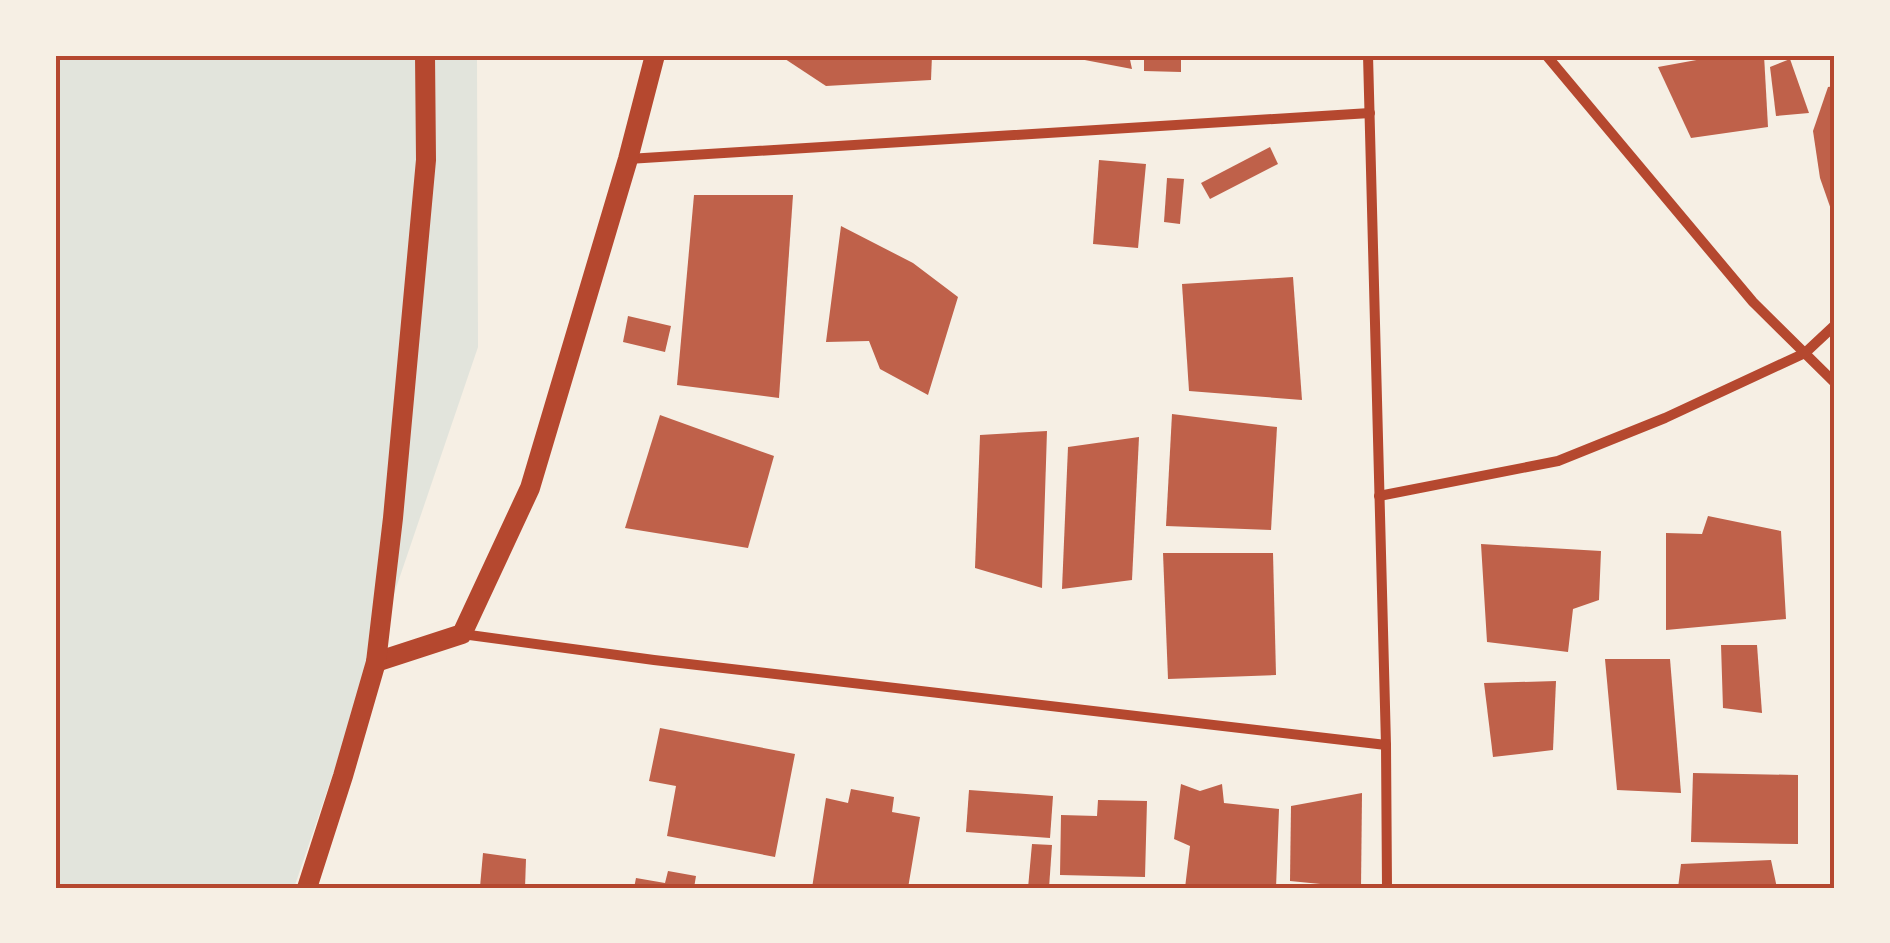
<svg xmlns="http://www.w3.org/2000/svg" width="1890" height="943" viewBox="0 0 1890 943" font-family="'PT Sans',sans-serif">
  <style>
    .green { fill: #e2e4dc }
    .building { fill: #bf614a }
    .lines { fill: none; stroke-linecap: round; stroke-linejoin: round }
    .minor { stroke: #b5482f; stroke-width: 10 }
    .secondary { stroke: #b5482f; stroke-width: 20 }
    .neatline { fill: none; stroke: #b5482f; stroke-width: 4 }
  </style>
  <rect width="100%" height="100%" fill="#f6efe4"/>
  <path class="green" d="M55,55H477L478,347L294,888H55Z"/>
  <g class="building">
    <path d="M779,55H932L931,80L826,86Z"/>
    <path d="M1070,55H1129L1132,69L1069,57Z"/>
    <path d="M1144,55H1181V72L1144,71Z"/>
    <path d="M1724,55H1764L1768,127L1691,138L1658,67Z"/>
    <path d="M1790,59L1809,113L1776,116L1770,67Z"/>
    <path d="M1835,86V218H1834L1820,178L1813,131L1828,87Z"/>
    <path d="M1270,147L1278,164L1210,199L1201,183Z"/>
    <path d="M1099,160L1146,164L1138,248L1093,244Z"/>
    <path d="M1167,178L1184,179L1180,224L1164,222Z"/>
    <path d="M694,195H793L779,398L677,385Z"/>
    <path d="M841,226L913,263L958,297L928,395L880,369L869,341L826,342Z"/>
    <path d="M1293,277L1302,400L1189,391L1182,284Z"/>
    <path d="M628,316L671,326L665,352L623,342Z"/>
    <path d="M1172,414L1277,427L1271,530L1166,526Z"/>
    <path d="M660,415L774,456L748,548L625,528Z"/>
    <path d="M1047,431L1042,588L975,568L980,435Z"/>
    <path d="M1139,437L1132,580L1062,589L1068,447Z"/>
    <path d="M1708,516L1781,531L1786,619L1666,630V533L1702,534Z"/>
    <path d="M1481,544L1601,551L1599,600L1573,609L1568,652L1487,642Z"/>
    <path d="M1163,553H1273L1276,675L1168,679Z"/>
    <path d="M1721,645H1757L1762,713L1723,708Z"/>
    <path d="M1605,659H1670L1681,793L1617,790Z"/>
    <path d="M1556,681L1553,750L1493,757L1484,683Z"/>
    <path d="M660,728L795,754L775,857L667,836L676,786L649,781Z"/>
    <path d="M1693,773L1798,775V844L1691,842Z"/>
    <path d="M1181,784L1200,791L1222,784L1224,803L1279,809L1276,888H1185L1190,846L1174,839Z"/>
    <path d="M851,789L894,797L892,812L920,817L908,888H812L826,798L848,803Z"/>
    <path d="M969,790L1053,796L1050,838L966,832Z"/>
    <path d="M1362,793L1361,888L1290,881L1291,806Z"/>
    <path d="M1098,800L1147,801L1145,877L1060,875L1061,815L1097,816Z"/>
    <path d="M1032,844L1052,845L1049,888H1028Z"/>
    <path d="M483,853L526,859L525,888L480,887Z"/>
    <path d="M1771,860L1777,888H1678L1681,864Z"/>
    <path d="M668,871L696,876L694,888H634L636,878L665,883Z"/>
  </g>
  <g class="lines">
    <g class="minor">
      <path d="M1368,55L1386,745L1387,888"/>
      <path d="M1546,55L1753,302L1835,383"/>
      <path d="M628,159L1370,113"/>
      <path d="M1379,496L1558,461L1665,418L1805,353L1835,325"/>
      <path d="M462,634L654,660L1386,745"/>
    </g>
    <g class="secondary">
      <path d="M376,662L462,634L530,488L628,159L655,55"/>
      <path d="M307,888L343,776L376,662L393,518L426,160L425,55"/>
    </g>
  </g>
  <rect width="1890" height="943" fill="none" stroke="#f6efe4" stroke-width="115"/>
  <rect x="58" y="58" width="1774" height="828" class="neatline"/>
</svg>
